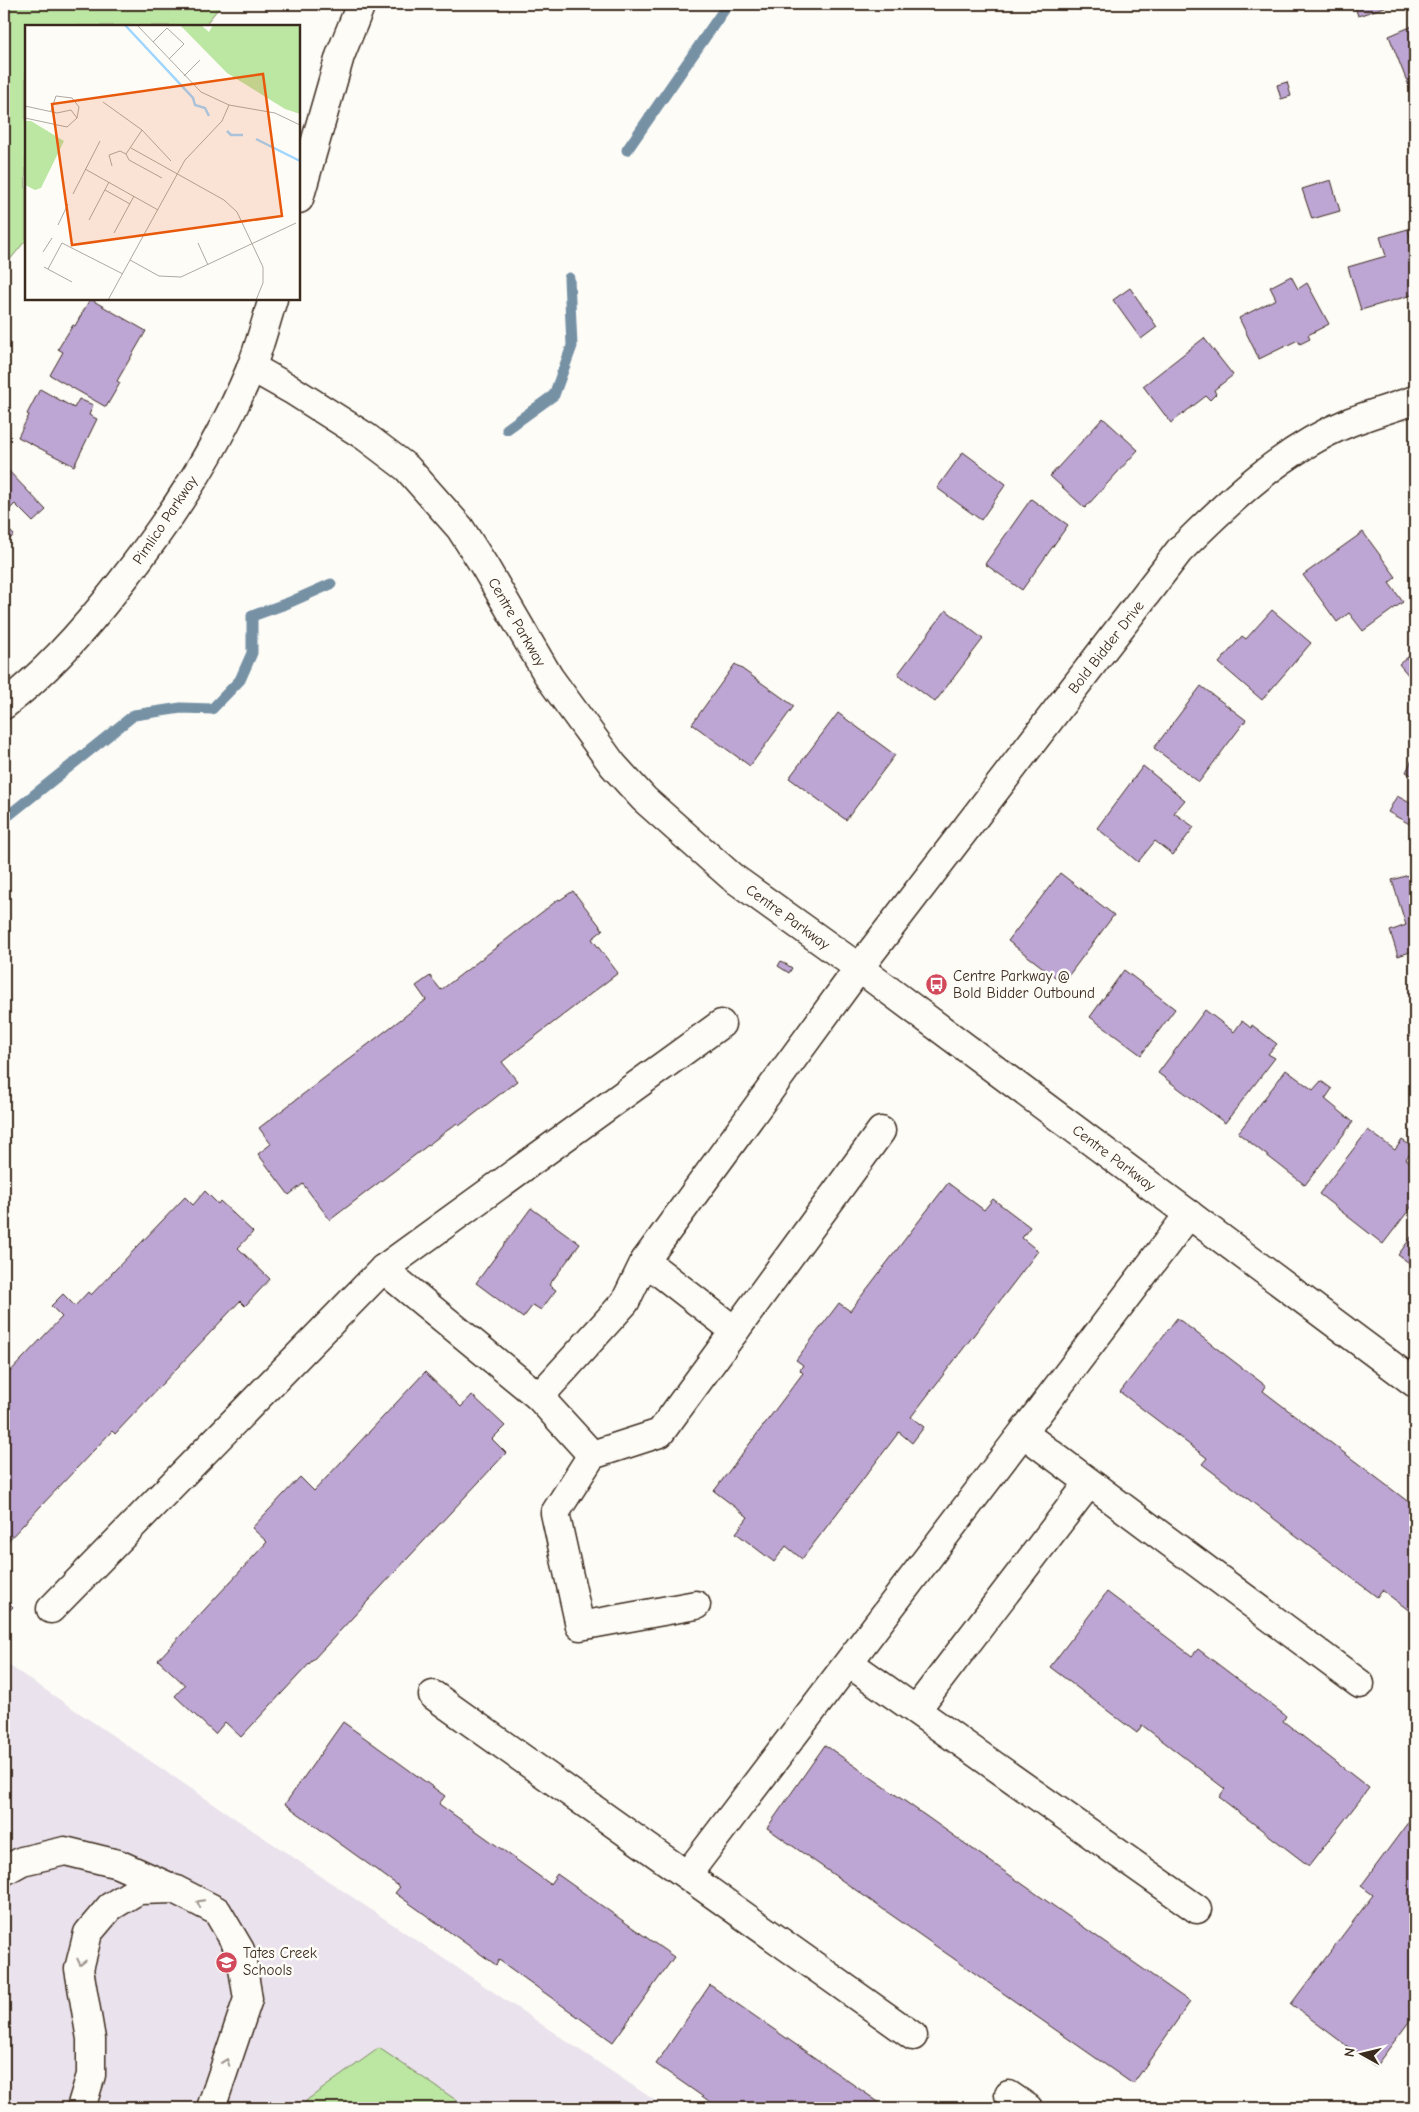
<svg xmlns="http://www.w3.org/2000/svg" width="1419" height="2112" viewBox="0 0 1419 2112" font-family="'Comic Neue',sans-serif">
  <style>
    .built { fill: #eae2ec }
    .green { fill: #bce7a3; stroke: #7c8860 }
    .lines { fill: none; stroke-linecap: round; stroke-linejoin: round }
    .stream { stroke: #7791a4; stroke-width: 11 }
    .building { fill: #bea6d4; stroke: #3b2a1e }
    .minor-casing { stroke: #3b2a1e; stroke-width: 31 }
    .minor { stroke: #fdfcf7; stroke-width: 28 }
    .oneway { stroke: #9c938a }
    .labels { text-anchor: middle; stroke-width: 5; stroke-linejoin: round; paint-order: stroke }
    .street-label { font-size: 15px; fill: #3b2a1e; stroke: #fdfcf7 }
    .poi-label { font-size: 15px; fill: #3b2a1e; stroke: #fdfcf7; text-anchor: start }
    .inset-river { fill: none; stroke: #9fd5fe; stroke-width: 2.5 }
    .inset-road { fill: none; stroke: #afa8a0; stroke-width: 1 }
    .view { fill: #e8590c; fill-opacity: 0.15; stroke: #e8590c; stroke-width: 2.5 }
    .inset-edge { fill: none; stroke: #3b2a1e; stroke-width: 2.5 }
  </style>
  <rect width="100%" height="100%" fill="#fdfcf7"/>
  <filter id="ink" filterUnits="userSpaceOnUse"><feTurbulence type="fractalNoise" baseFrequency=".02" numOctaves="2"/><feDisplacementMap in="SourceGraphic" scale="10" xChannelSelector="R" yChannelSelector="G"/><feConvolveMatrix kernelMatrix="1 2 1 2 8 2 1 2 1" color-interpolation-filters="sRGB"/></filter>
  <g filter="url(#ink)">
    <path class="built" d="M4,1662L233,1817L666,2108H4Z"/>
    <g class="green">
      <path d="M4,4H222L204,26H26V240L4,267Z"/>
      <path d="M379,2048L468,2108H301L307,2100Z"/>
    </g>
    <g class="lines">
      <g class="stream">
        <path d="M627,150L728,4"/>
        <path d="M507,429L554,395L572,346L569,278"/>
        <path d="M4,819L134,715L181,708L212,709L240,680L252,653V616L288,603L331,584"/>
      </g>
    </g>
    <g class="building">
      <path d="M1354,4H1393L1358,16Z"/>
      <path d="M1415,25V102L1389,36Z"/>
      <path d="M1287,82L1291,96L1281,99L1277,85Z"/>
      <path d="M1331,180L1340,211L1312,219L1302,189Z"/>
      <path d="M1408,229L1413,246L1415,245V294L1361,310L1348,267L1386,256L1380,237Z"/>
      <path d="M1291,276L1298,289L1307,283L1329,324L1308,335L1310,339L1300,344L1298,340L1259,359L1239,318L1276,299L1270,287Z"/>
      <path d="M1130,288L1157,327L1141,339L1113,300Z"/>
      <path d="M90,299L146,331L117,381L120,383L106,407L50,375L63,352L58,349L73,325L75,326Z"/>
      <path d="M1204,338L1233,375L1214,390L1216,394L1210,400L1206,396L1171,423L1143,386Z"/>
      <path d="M40,389L74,408L79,399L93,405L89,415L97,419L74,466L18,437L29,415L27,414Z"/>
      <path d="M1103,418L1138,450L1085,508L1050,476Z"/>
      <path d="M963,452L1006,484L981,520L937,488Z"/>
      <path d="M4,466L46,510L33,522L15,504L6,513L4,510Z"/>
      <path d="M1031,499L1068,525L1022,590L985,564Z"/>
      <path d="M4,525L14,535L4,545Z"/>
      <path d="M1363,532L1396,577L1389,583L1403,602L1363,631L1349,613L1337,622L1303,575Z"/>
      <path d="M946,610L983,639L935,702L898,674Z"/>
      <path d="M1272,610L1311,643L1262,700L1219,663L1242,636L1246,639Z"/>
      <path d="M1412,654L1415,659V671L1409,676L1399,664Z"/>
      <path d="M735,664L794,706L750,766L692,724Z"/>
      <path d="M1201,686L1246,720L1199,782L1154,748Z"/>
      <path d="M838,713L895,755L846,820L789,778Z"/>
      <path d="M1415,754V777L1406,772Z"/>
      <path d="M1143,766L1185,800L1174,813L1194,827L1173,855L1155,841L1138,862L1097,828Z"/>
      <path d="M1415,793V827L1388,812L1397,796L1410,803Z"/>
      <path d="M1060,873L1114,915L1063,983L1008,941Z"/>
      <path d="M1415,873V954L1413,951L1398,956L1390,931L1406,925L1392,880Z"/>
      <path d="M573,891L603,930L592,939L618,973L502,1062L517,1081L459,1126L457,1123L330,1220L303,1184L289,1195L258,1154L271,1144L259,1128L426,1000L416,986L430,976L441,990L559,899L560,900Z"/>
      <path d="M781,961L792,968L789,973L778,966Z"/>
      <path d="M1124,970L1175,1009L1141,1055L1090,1017Z"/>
      <path d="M1205,1010L1234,1032L1242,1021L1251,1028L1252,1025L1277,1044L1268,1054L1275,1058L1225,1123L1158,1073Z"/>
      <path d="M1286,1070L1313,1090L1321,1081L1332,1089L1325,1099L1353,1122L1305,1185L1238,1133Z"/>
      <path d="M1368,1130L1395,1150L1402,1140L1414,1148L1406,1159L1415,1166V1202L1383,1244L1319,1194Z"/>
      <path d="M948,1183L984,1210L993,1199L1030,1227L1022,1238L1038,1251L911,1417L924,1427L912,1443L899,1432L802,1559L786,1546L774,1562L736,1533L748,1517L714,1491L803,1373L800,1370L803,1365L796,1360L839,1303L850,1311Z"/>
      <path d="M205,1191L218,1204L220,1201L253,1232L238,1248L270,1279L245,1306L240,1301L115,1434L112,1431L4,1545V1378L62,1317L51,1306L63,1294L75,1306L88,1292L91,1295L185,1197L193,1205Z"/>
      <path d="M531,1208L580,1244L549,1285L556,1290L541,1310L533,1305L523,1318L476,1283Z"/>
      <path d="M1415,1232V1267L1398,1255Z"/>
      <path d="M1177,1318L1266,1386L1263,1391L1415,1507V1615L1382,1590L1377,1597L1202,1464L1207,1458L1120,1392Z"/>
      <path d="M425,1372L461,1407L472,1395L505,1426L492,1439L506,1453L241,1737L225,1722L215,1734L175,1696L185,1685L158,1660L267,1542L252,1528L300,1477L314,1491Z"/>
      <path d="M1107,1592L1192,1656L1198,1649L1286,1716L1283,1721L1369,1788L1309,1866L1219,1797L1225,1789L1142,1725L1137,1733L1050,1667Z"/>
      <path d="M4,1598L13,1607L4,1616Z"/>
      <path d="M343,1722L445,1796L439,1804L550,1884L557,1874L674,1957L613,2042L499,1960L496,1965L395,1893L400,1887L285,1804Z"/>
      <path d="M825,1745L1190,2002L1133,2084L767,1828Z"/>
      <path d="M1415,1813V2014L1375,2067L1291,2004L1373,1895L1361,1886Z"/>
      <path d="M710,1985L887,2108H719L656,2064Z"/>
    </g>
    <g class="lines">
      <defs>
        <g id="minor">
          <path d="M299,199L340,56L361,4"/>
          <path d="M251,367L292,390L366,437L407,468L460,528L485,567L549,677L613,765L644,799L732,877L859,968L1415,1383"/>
          <path d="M4,705C48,671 85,629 119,585C171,519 219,446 251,368C260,345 266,321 273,299"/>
          <path d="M645,1261L735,1331"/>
          <path d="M383,1269L539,1397L592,1455L555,1513L580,1626L696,1605"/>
          <path d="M539,1397L625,1302L645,1261L859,968L1179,551C1229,501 1283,449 1350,422C1371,414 1394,407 1415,400"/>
          <path d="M1023,1433L1360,1684"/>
          <path d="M592,1455L660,1433L881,1131"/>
          <path d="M51,1609L383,1269L721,1024"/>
          <path d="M849,1663L1197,1909"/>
          <path d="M433,1695L913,2036"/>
          <path d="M916,1710L1089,1483"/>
          <path d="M4,1871L22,1861L65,1851L118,1864L167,1886"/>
          <path d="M687,1875L1189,1214"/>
          <path d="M1009,2095L1028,2108"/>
          <path d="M81,2108L91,2075V2039L79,1969L88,1933L110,1907L138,1890L174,1889L217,1911L240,1950L248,1999L211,2108"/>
        </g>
      </defs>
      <use href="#minor" class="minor-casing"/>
      <use href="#minor" class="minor"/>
    </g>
    <defs><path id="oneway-chevron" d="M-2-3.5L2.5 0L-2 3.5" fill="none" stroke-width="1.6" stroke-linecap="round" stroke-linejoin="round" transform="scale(1.25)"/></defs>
    <g class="oneway">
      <use href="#oneway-chevron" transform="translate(200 1903) rotate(-153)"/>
      <use href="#oneway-chevron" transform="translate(81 1962) rotate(103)"/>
      <use href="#oneway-chevron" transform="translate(226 2062) rotate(-71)"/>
    </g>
  </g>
  <defs>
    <symbol id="bus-disc" viewBox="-11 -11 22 22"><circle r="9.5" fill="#d1495b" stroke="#fdfcf7"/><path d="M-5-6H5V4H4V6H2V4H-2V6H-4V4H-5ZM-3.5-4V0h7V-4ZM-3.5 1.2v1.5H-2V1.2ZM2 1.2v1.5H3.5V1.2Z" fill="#fff"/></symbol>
    <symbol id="school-disc" viewBox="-11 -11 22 22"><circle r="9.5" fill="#d1495b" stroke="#fdfcf7"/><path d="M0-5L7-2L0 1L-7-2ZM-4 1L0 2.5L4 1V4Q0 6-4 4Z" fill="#fff"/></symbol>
  </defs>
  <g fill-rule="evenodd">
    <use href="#bus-disc" x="924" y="972" width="25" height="25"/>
    <use href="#school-disc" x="214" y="1950" width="25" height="25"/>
  </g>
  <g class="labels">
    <g class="street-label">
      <text transform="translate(165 520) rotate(-56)" y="5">Pimlico Parkway</text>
      <text transform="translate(517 622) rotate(60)" y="5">Centre Parkway</text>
      <text transform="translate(1106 647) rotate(-52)" y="5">Bold Bidder Drive</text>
      <text transform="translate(788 917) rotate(36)" y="5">Centre Parkway</text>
      <text transform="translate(1114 1158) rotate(37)" y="5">Centre Parkway</text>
    </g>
    <g class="poi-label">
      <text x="953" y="981">Centre Parkway @<tspan x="953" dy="17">Bold Bidder Outbound</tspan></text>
      <text x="243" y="1958">Tates Creek<tspan x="243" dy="17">Schools</tspan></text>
    </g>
  </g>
  <g transform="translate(25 25)">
    <rect width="275" height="275" fill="#fdfcf7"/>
    <path d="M155,0H176L184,7L188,0H275V89L260,84L202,48ZM0,96H6L39,116L16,163L10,165L0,160Z" fill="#bce7a3"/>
    <path class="inset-river" d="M100,0L168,73L170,80L180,83L184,91M202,106L206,110H218M231,114L275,136"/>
    <path class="inset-road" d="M112,0L176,67L204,80L250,88L275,100M128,17L142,3L159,19L144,34M159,51L175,35M78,77L117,105L146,136M0,81L32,88L46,85L52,93L42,102L0,93M26,86L31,71L47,73L54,82L52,93M106,123L199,175L212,187L238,242V258L231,275M101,129L104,135L137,153M87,141L84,130L95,126L101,129L117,105M60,144L133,185M80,165L105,179M48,169L75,116M64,195L84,157M33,200L43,179M89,208L109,171M173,218L183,240M18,227L27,213M105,235L134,251L156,252L271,198M19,242L47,257M23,244L37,218L98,249M83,275L160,135L197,96L204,80"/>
    <path class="view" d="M238,49L257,191L47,220L27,79Z"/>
    <rect width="275" height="275" class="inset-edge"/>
  </g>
  <rect width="1419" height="2112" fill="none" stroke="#fdfcf7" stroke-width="20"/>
  <rect x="10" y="10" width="1399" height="2092" fill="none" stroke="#3b2a1e" stroke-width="2" filter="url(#ink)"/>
  <g transform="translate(1362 2054) rotate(278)" stroke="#fdfcf7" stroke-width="4" paint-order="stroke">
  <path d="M0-4L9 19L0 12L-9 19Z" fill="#3b2a1e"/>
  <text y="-8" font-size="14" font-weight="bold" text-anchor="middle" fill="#3b2a1e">N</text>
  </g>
</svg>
